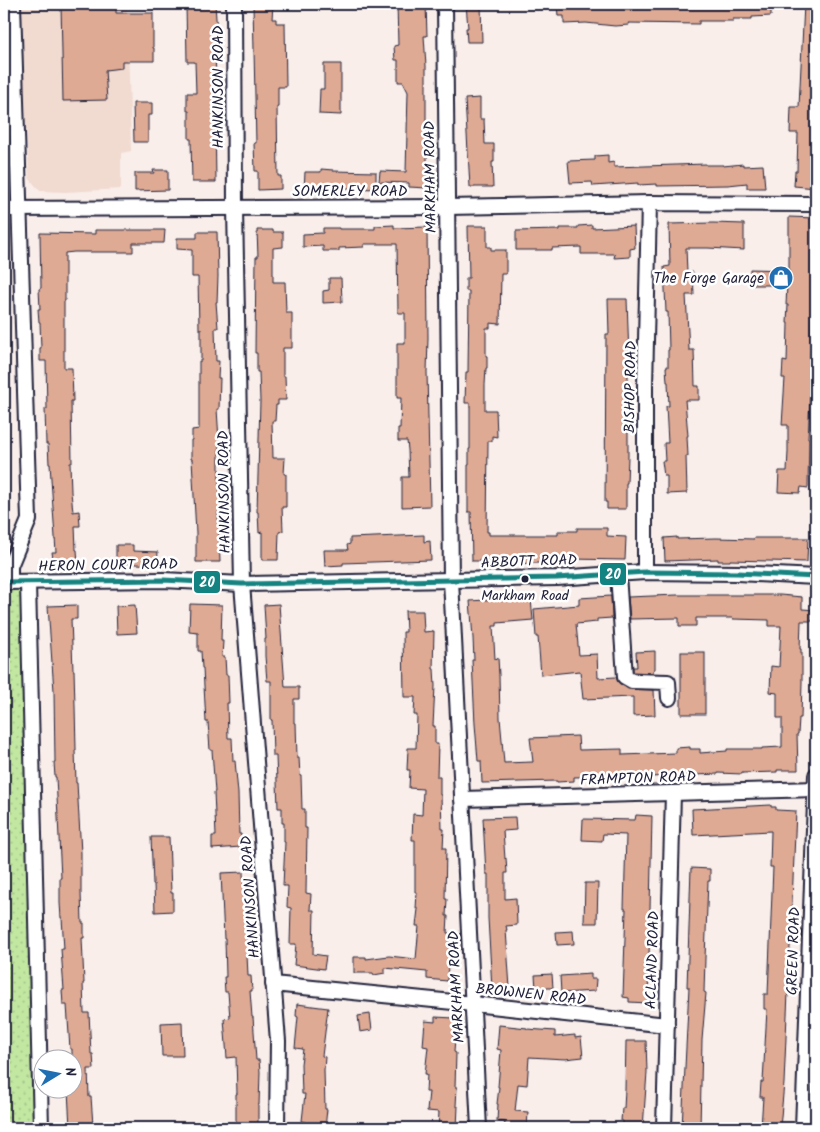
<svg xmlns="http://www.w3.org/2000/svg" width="820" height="1132" viewBox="0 0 820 1132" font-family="Kalam,sans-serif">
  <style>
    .built { fill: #f1dad0 }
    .park { fill: url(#park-dots); stroke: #72846e }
    .building { fill: #dfaa94; stroke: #22223b }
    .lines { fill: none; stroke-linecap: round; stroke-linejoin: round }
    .street-casing { stroke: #22223b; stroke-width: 18 }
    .street { stroke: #fff; stroke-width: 14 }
    .bus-1-casing { stroke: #fff; stroke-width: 9 }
    .bus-1 { stroke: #128380; stroke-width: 5 }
    .bus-dot { fill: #22223b; stroke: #fff; stroke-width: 2 }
    .labels { text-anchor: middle; stroke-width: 5; stroke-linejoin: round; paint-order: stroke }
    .bus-label { font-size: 14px; fill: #22223b; stroke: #fff }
    .street-label { font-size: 15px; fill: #22223b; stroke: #fff }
    .poi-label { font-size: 15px; fill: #22223b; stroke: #fff; text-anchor: end }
    .line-badge { stroke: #fff; stroke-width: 2 }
    .badge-label { font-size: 14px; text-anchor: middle; font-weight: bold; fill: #fff }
  </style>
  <defs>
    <pattern id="park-dots" width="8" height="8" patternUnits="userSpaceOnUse" patternTransform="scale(1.25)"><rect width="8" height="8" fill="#c2e7a1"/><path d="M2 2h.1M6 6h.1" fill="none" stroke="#a6c68c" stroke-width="1.8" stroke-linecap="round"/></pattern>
  </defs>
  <rect width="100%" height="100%" fill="#f9eeea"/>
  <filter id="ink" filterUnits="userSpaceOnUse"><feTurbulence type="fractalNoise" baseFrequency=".02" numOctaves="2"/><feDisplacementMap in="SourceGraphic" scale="10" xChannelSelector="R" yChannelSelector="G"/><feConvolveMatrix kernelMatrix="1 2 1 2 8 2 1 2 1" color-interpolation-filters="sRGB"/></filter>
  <g filter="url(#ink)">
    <path class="built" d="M20,4H127L131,151L121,153V189L65,192L40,191L29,178Z"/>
    <path class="park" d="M4,582L28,583L41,1128H4Z"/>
    <g class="building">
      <path d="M61,4H116V13H153V48H154V61H122V68L105,70L107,100L63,101Z"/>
      <path d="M186,4H215L217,33H215L216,93H218V111H215L216,182H192L191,139H189V111H187V93H196L195,62H187Z"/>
      <path d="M253,4H273L272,19H276V23H285L286,87H278V107H277L278,176H281V189L258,190V171H255L254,143H256Z"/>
      <path d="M397,4H426L427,36H424L426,66V124H427V188L409,187V183L379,182L380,171L406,172L408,92L403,82H398V60H395L394,46L398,45Z"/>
      <path d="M466,4H481L482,42H467L466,28H468Z"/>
      <path d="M557,4H771V16L752,17V19H733V21H699V24L628,23L629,25L615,26L586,23L564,24V16H558Z"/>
      <path d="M804,4H816V188L794,186L795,171H797L798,133H790L791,107H799Z"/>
      <path d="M324,64H341V115L319,114L320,89H324Z"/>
      <path d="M480,98V119H484L485,144H494V162H492L493,187H470L465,99Z"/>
      <path d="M133,103H152V115H148V142H134Z"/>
      <path d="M608,155V163L614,162V167L706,164V165H723V166L743,164V166L763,165L765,188H747V183L728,185L657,186V184L638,185V183L593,186L592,182L570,183L568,161L595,160V156Z"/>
      <path d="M321,169L333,170V171L376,172V189L316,187V190H304L305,172H321Z"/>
      <path d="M153,170H168V190L135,191V173H154Z"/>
      <path d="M789,217L815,218L810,362H811L810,381H811L808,438H809L808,488L801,487L800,493L778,492L779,471H787L788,452V425H782L785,378H782L783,361L787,362L788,323H787L788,305H786L787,285H750V269L789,270Z"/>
      <path d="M713,223L744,224V250L708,248H686L687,273L693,272L694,295H686L689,350H694L695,386H699V400H685L688,436H687L688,456H686L687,493L667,494V476H664L662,461H665L664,443H668L666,406H669L668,382H667L666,367H668V350H669L668,312H666L664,267L670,266L669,224Z"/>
      <path d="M394,225V228L427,227L428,338L427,372L430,506L402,507V477H409L408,450L407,441H398V428H400L401,398H397V343H405V313H398L397,244H364V247L339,248V251H323V246L303,247V234L323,233V228H339V229H375V226Z"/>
      <path d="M592,225V228L634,226L635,248L630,249V257L614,258L615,254H581V247L552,248V250H516V231L560,230V228H578V226Z"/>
      <path d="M468,226H487V247H491V250H506V274H501L500,324L490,323V328H486V356H487V368H486L485,385V410H496L497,437L492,436V441H488L487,532H489V535H558V531H577V528H607V536L626,537L625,560L571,559V562H540V563L497,564V561H472L471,512H468V465H469V449H470V403H465L466,372H468L469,291H466V278H469Z"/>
      <path d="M95,230H165L164,243H133V252H74L65,253V301H64V368H72L73,401H71L72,463H70L71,492L73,512L79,511L80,526H75L76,550H77L78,563L54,565L52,552H56L50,464H49L48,444H46L45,409H47L46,361H40V348H41L40,322H39L38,309H40L39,289L41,288L40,233L95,234Z"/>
      <path d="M257,230H273V232H283V247L273,248V282H285L286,313H292V348H283V376H285L286,400H278V405H276L275,421H272L273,458H285L284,474H286V507H282L283,531L279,532L278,560H262V532L259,533L258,512H257L260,401L259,372H257V353H255L256,257H258Z"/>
      <path d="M197,232H217L218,276L217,302H216L218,328H215L216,361H219L218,378H220L219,409H217L219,440V482L221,512H218L220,562H196V533L192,459H191V440H192V430L199,429V361H201V329H199L198,277H192V250L177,249V238H197Z"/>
      <path d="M329,278H341L342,302L323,303V291L329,290Z"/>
      <path d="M608,299H627L629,358H628V456L627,483H626V509H607V502H605L606,334H609Z"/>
      <path d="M424,535V542L430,541L431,560L343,563V565L325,566L324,550H348L347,545L350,544V538Z"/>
      <path d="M677,537V539L716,538L754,539V538H808L807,562L730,560V561H718V559L665,561L664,538Z"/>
      <path d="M116,545H133V551L158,552L157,565L116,563Z"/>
      <path d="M677,595H780L802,597V609L816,610V621H801L800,649H801V653H802V682L801,718H799L798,734H797L798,770H777V772L742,773V774L718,773V774L627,778H613V776L574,777V781L557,782V781L482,783L481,761H478L475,724L472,660H474L473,638L470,601L500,599V601L531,599L533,620L497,623V626H493L495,659L498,658L499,675L500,718L504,763L533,762L530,738L578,736L579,750L622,749V755L676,753V748L690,747V749H700V753L727,751V749H762V748L782,747V718H777V693L770,692L771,666L779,667L781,626H769V620L733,619V618H696V626H679V618L630,619L628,597Z"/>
      <path d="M611,596L612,618L597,619V622L576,624L579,655L597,654L598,678L616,677L618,682L628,689L654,690L655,715L633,716V697L583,699L580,671L541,675L538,637H536L534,609L579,605V598Z"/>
      <path d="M190,604L222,605L221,641H223L222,657H225L226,675H228L229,703H227L228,738H232L233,761H235L238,793L239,834H241V847L212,849V836H216L214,792H215L212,750H210L208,722H206L203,668H202L201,651H198V633L189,632Z"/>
      <path d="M279,604L285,687H299V699H294V723H296L297,758H299L300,776H301L302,809H305V828H307L306,893L311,894L310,910H314L313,954L326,956L324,969L294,965L296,944H290L291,908L287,907L288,886H283L285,842H284V823H282V808H278L276,756H273L272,720H271V681H267L265,656V639H266L264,605Z"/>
      <path d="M77,605V619H71L73,670H74L75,706L76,750H75L76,783H77L81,853V893L82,923H84V938H82L84,983H83L84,1013H89L91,1054H93L94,1069H88L89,1097H91L93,1125H86V1128H70L68,1090H72V1049H70L67,1005H63L62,990H64L61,949H64L62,918H61L60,903V878H61L56,777H55L54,762H55L54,691L48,606Z"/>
      <path d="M135,605L137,633L117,634L116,606Z"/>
      <path d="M405,611H423L424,632L434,631L433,669H434L435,686L433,726H435V744H438L437,777H440V795H441L442,829H444L443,848H446L445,899H447L446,916H448L447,933H450L447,981L427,979V972L385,968V973L374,975L373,973H354V957H366V959L389,956L416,959L419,926H416L418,909H416L417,892H415V840H412L413,814L422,815L423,789L409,788L410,770H407L408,748H416L417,715H414L415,697H404L403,632H406Z"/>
      <path d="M655,651V669L653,670V673L633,672V667H637L636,652Z"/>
      <rect x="681" y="652" width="24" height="62"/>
      <path d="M771,805V807H776V810L796,811L784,1083L780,1128H761L763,1097H760L761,1082H763L767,1009H764V994H768L773,867H770L771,831L693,835L692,809Z"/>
      <path d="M636,815L652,816L648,1003L629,1002V998L623,997L626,909H624L626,835L603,834L602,841L582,840L583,819L635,820Z"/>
      <path d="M515,817L516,830L503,831L505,859L506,858L507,873H505V899L516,898L517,925L506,926L507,930H506L510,988L492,989L488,918V874H486L483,818Z"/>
      <path d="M151,837H169L171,893H173V911L155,912L154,884H153Z"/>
      <path d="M691,868L710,869V881H708L705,958L704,992L706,993L702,1040L700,1128H682L689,987H687Z"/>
      <path d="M243,872L248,976H251L252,991H250L252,1017H253L256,1060H259L260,1072L259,1105H258V1125L236,1126V1094H237L236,1057L227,1058L224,1019L230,1018L228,992H225L224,977H226L225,939H224L221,873Z"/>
      <path d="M585,883H598L597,923H584Z"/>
      <path d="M573,931L574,944L557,945L556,932Z"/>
      <path d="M552,974L553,988H536L535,975Z"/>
      <path d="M591,974V979H596L595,991L561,993L560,976Z"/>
      <path d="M297,1004L328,1008L322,1056L325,1057L324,1070L325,1109H327L325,1128H306V1122L302,1121L305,1094H302L301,1064L303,1049L295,1048L298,1017L296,1016Z"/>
      <path d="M370,1014L372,1030L360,1032L358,1016Z"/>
      <path d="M435,1017L454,1018L453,1037H455L454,1052L456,1053L455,1087H457L456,1106H458L457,1128H438L439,1112L427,1111L429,1092H426L427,1074H425L428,1047L423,1046L425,1021L435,1022Z"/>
      <path d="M182,1022L183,1056H162L161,1023Z"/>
      <path d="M499,1025L527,1028V1029L555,1031V1037L575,1035V1038L581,1037L583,1057L565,1059L529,1057L527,1085L518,1084L515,1111L528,1112L527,1128H504L505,1122L497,1121L498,1104H497L499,1087H498L501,1050L497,1049Z"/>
      <path d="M626,1041H646L647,1072L643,1128H623V1121H621L622,1108H624L625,1090Z"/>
    </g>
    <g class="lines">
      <defs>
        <g id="street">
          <path d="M234,4L235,208L242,584L278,1041L277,1128"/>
          <path d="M445,4L451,580L479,1128"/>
          <path d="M4,209L447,207L649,203L816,204"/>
          <path d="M645,572V387L649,203"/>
          <path d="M618,574L625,677L632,681L668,682L669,698"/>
          <path d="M4,582L163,580L242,584L557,578L645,572L738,573L816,577"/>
          <path d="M10,582V566L29,520L13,4"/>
          <path d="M28,583L41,1128"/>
          <path d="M462,799L816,789"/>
          <path d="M273,984L473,1004L667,1025"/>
          <path d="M664,1128L673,793"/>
          <path d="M803,1128L816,775"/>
        </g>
      </defs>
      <use href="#street" class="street-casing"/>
      <use href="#street" class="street"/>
      <defs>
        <path id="bus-1" d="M4,582L163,580L242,584L557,578L645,572L738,573L816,577"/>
      </defs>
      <use href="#bus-1" class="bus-1-casing"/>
      <use href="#bus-1" class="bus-1"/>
    </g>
  </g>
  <defs>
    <symbol id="shop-disc" viewBox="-11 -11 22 22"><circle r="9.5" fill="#1f6fb2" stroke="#fff"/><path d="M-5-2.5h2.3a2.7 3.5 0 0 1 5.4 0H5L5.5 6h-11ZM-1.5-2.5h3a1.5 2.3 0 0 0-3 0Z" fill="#fff"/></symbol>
  </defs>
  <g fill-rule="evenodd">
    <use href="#shop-disc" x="767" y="264" width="28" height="28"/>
  </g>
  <circle class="bus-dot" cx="525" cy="579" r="4.5"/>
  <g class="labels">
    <g class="bus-label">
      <text x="525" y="600">Markham Road</text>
    </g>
    <g class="street-label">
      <text transform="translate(218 87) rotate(-90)" y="5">HANKINSON ROAD</text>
      <text transform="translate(430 177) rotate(-91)" y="5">MARKHAM ROAD</text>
      <text x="350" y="196">SOMERLEY ROAD</text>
      <text transform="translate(630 387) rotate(-89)" y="5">BISHOP ROAD</text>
      <text transform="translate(224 492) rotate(-91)" y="5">HANKINSON ROAD</text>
      <text transform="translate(529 561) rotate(-2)" y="5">ABBOTT ROAD</text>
      <text transform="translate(108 565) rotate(-1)" y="5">HERON COURT ROAD</text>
      <text transform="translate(638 778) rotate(-2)" y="5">FRAMPTON ROAD</text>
      <text transform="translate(250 897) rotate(-94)" y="5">HANKINSON ROAD</text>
      <text transform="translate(793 951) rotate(-88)" y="5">GREEN ROAD</text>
      <text transform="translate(652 960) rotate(-88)" y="5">ACLAND ROAD</text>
      <text transform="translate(456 987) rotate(-93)" y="5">MARKHAM ROAD</text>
      <text transform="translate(531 994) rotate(6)" y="5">BROWNEN ROAD</text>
    </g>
    <g class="poi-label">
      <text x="764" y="283">The Forge Garage</text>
    </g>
  </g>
  <g class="line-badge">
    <rect x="599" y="562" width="28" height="24" rx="5" fill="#128380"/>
    <rect x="193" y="570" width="28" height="24" rx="5" fill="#128380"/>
  </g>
  <g class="badge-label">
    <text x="613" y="579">20</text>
    <text x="207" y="587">20</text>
  </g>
  <rect width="820" height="1132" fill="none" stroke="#fff" stroke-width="20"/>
  <rect x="10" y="10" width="800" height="1112" fill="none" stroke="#22223b" stroke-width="2" filter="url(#ink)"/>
  <g transform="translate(58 1074) rotate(80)"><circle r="24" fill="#ffffff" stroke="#a7a7b1"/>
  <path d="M0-4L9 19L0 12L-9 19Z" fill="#1f6fb2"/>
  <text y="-8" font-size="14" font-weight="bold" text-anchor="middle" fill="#22223b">N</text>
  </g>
</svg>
